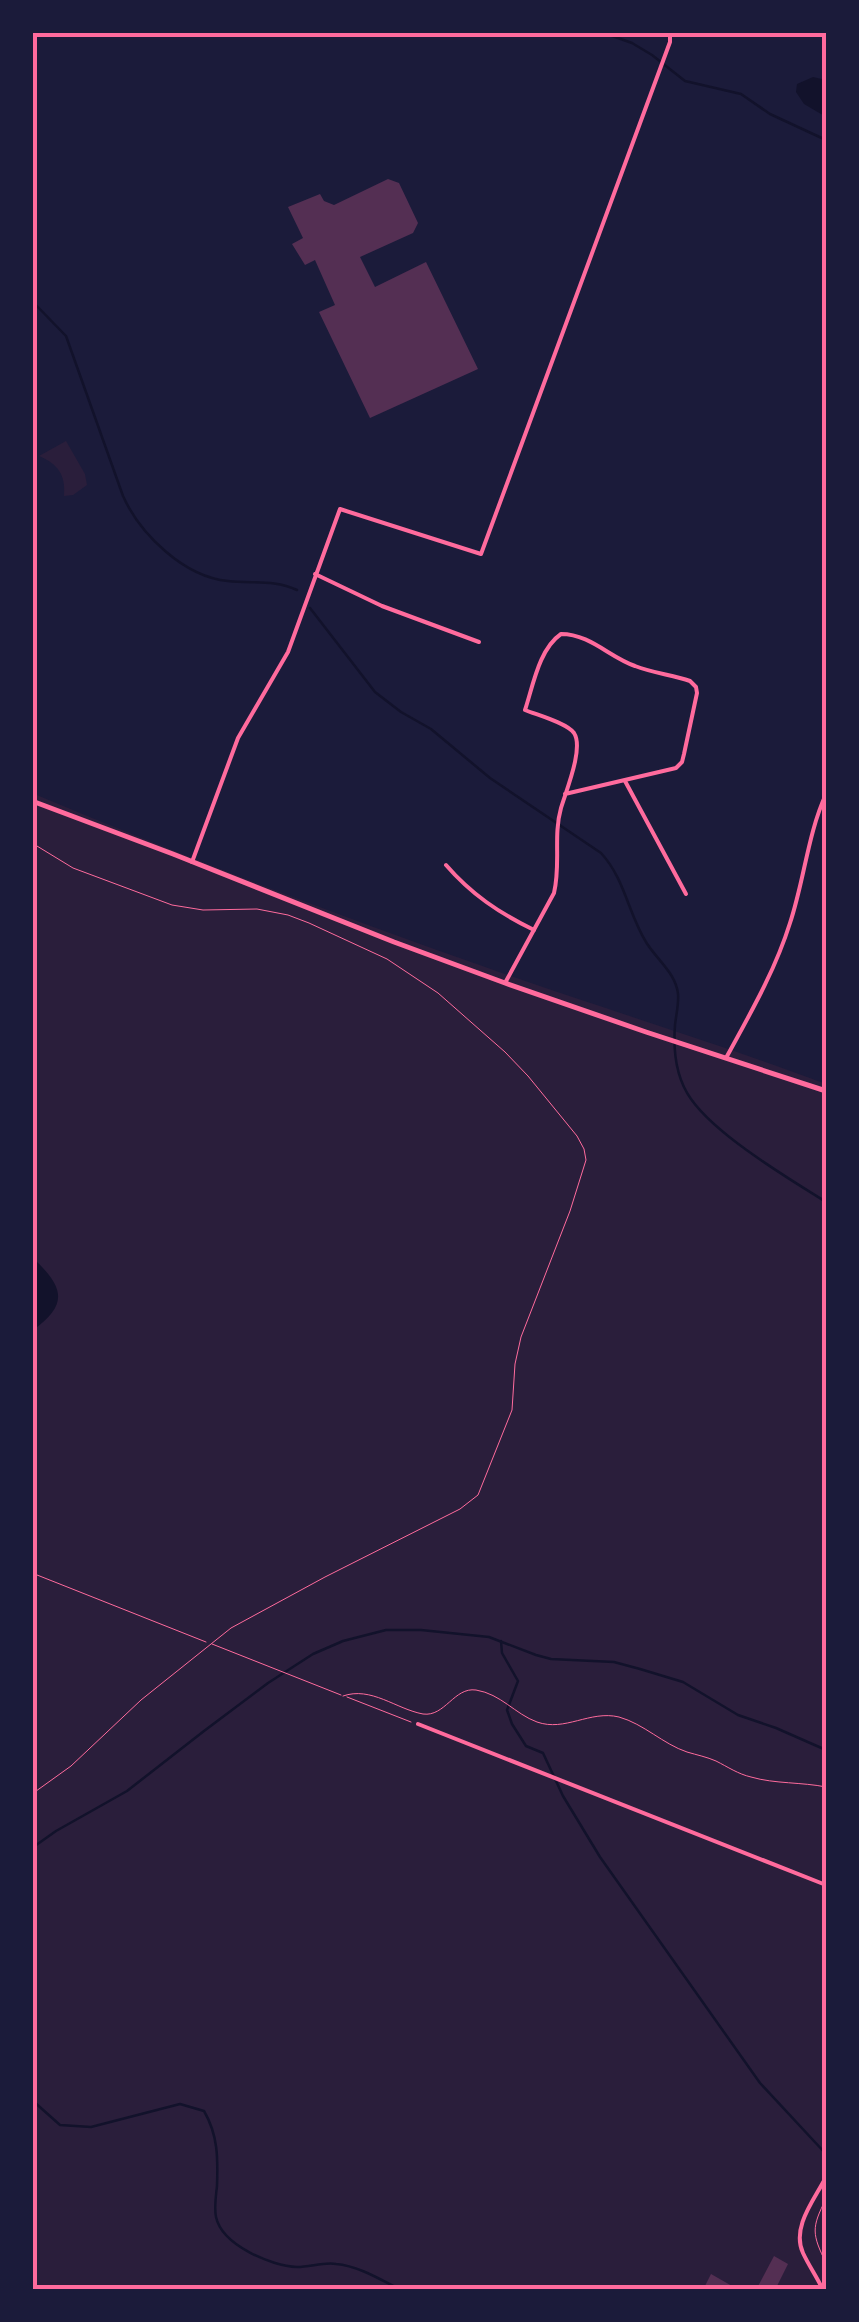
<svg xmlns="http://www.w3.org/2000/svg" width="859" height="2322" viewBox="0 0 859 2322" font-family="Roboto,sans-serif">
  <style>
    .green { fill: #2a1e3b }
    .water { fill: #12122b }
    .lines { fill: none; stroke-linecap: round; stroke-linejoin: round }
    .stream { stroke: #12122b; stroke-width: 2.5 }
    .building { fill: #542f53 }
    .path { stroke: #ff6b9d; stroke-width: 1 }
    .minor { stroke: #ff6b9d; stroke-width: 4 }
    .secondary { stroke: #ff6b9d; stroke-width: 5 }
    .neatline { fill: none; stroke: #ff6b9d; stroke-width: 4 }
  </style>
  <rect width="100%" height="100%" fill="#1b1b3a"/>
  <g class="green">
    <path d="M66,441L85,474L87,485L73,495L64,496C66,475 58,464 39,456Z"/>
    <path d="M32,793C182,856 334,914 488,968C600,1008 715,1042 826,1084V2289H33Z"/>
  </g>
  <g class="water">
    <path d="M813,77L826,80V117L804,104L796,92L797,84Z"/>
    <path d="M32,1257C63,1286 70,1304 33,1330Z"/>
  </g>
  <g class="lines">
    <g class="stream">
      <path d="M601,32L632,43L652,55L685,81L741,94L770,114L826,140"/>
      <path d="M32,301L66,336L123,496C140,534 184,577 228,581C252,584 274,579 297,590"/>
      <path d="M310,608L375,692L401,712L431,729L490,778L601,853C625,879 628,913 646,942C656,959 676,973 678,994C679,1004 676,1015 675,1025C673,1051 676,1078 691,1099C717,1136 788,1178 826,1202"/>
      <path d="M501,1641L502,1653L518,1681L507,1710L512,1724L526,1746L543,1753L563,1796L600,1857L760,2083L826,2154"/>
      <path d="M32,1848L56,1831L127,1791L204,1731L268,1683L313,1654L343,1641L386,1630H421L489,1637L536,1655L551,1659L614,1662L640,1669L683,1682L738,1715L776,1728L826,1750"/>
      <path d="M32,2100L60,2125L91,2127L180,2104L204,2111C218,2135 218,2158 217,2186C216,2195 214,2207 216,2217C222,2245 271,2266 297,2267C310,2267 324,2262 336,2264C359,2266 381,2280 401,2290"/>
    </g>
  </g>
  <g class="building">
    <path d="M388,179L399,183L418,223L413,233L360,257L375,287L426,262L478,369L370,418L319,312L335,305L315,260L305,265L292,244L303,238L288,207L320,194L324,201L334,205Z"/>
    <path d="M774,2256L788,2264L775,2290H756Z"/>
    <path d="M711,2274L739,2290H703Z"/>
  </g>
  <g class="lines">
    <g class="path">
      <path d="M32,843L73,868L172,905L203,910L257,909L288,915L309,923L387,959L438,993L505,1052L528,1076L577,1136L584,1149L586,1160L570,1211L521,1337L515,1364L512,1410L478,1495L460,1509L325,1577L231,1628L141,1700L71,1766L32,1794"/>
      <path d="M32,1573L206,1642"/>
      <path d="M212,1644L341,1695"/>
      <path d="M343,1696C371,1686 396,1709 423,1714C445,1717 454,1687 476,1690C501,1694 515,1714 537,1722C565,1732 590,1710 619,1717C644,1724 663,1744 687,1752C697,1755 707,1757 716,1761C728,1767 738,1774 751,1777C775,1784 802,1782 826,1787"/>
      <path d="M347,1697L411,1722"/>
      <path d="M826,2199C811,2228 812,2234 826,2263"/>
    </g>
    <g class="minor">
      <path d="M315,574L382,606L479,642"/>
      <path d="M625,781L686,894"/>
      <path d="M192,862L238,738L288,652L340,509L481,554L670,42V32"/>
      <path d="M446,865C471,894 499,913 534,930"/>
      <path d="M505,983L554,893C561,865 553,836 561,808C566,791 584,748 574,733C567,723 537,715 525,710C533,686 539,649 561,634C590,634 609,657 635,666C653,673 672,675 690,681L696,687L697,693L684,754L682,762L676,768L565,794"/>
      <path d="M726,1058C750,1014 775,971 790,923C804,881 808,833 826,794"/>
      <path d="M418,1724L826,1885"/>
      <path d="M823,2290C817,2277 809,2266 803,2253C791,2227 815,2199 826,2177"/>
    </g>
    <path class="secondary" d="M32,801L173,854L394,942L505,983L646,1032L826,1091"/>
  </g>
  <rect width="859" height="2322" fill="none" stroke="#1b1b3a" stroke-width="70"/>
  <rect x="35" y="35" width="789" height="2252" class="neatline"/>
</svg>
